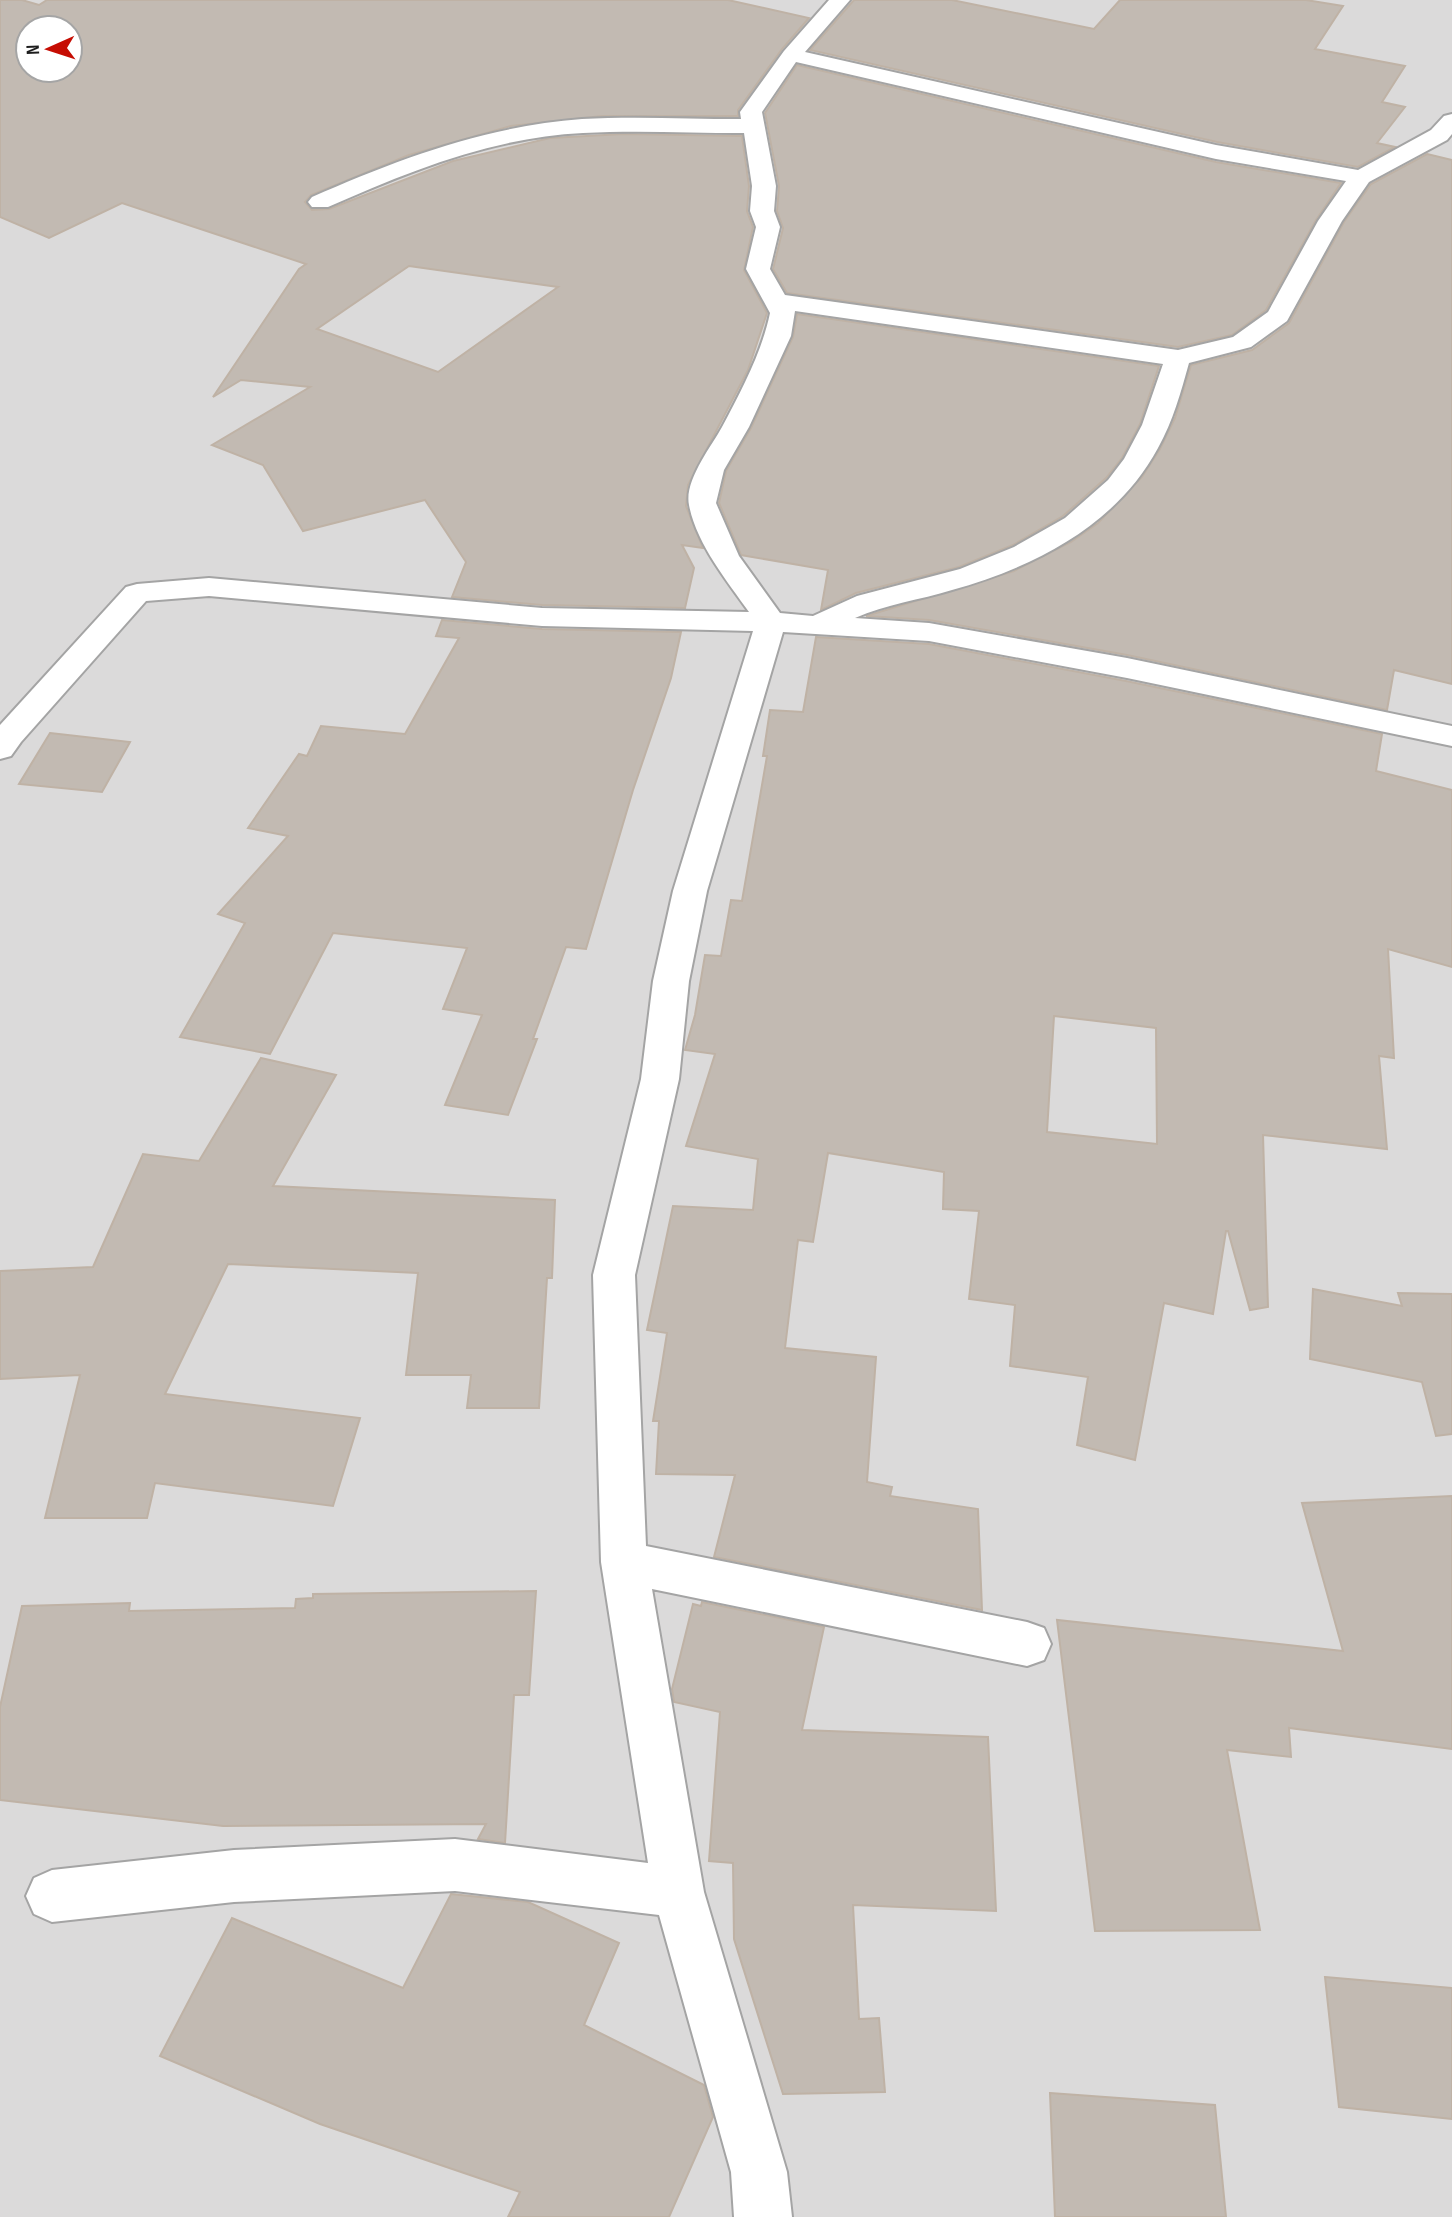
<svg xmlns="http://www.w3.org/2000/svg" width="1452" height="2217" viewBox="0 0 1452 2217" font-family="'Sofia Sans Condensed',sans-serif">
  <style>
    .residential { fill: #dbdada; fill-rule: evenodd }
    .building { fill: #c2bab2; stroke: #bfb2a5; stroke-width: 2; fill-rule: evenodd }
    .lines { fill: none; stroke-linecap: round; stroke-linejoin: round }
    .street-casing { stroke: #a4a4a4; stroke-width: 4 }
    .street { fill: #fff; fill-rule: evenodd }
  </style>
  <rect width="100%" height="100%" fill="#eeebe3"/>
  <path class="residential" d="M0,0H1452V2217H0ZM28,28H70V70H28Z"/>
  <g class="building">
    <path d="M0,0H22L39,5L47,0H728L809,18L782,49L738,110V116H602L511,126L409,155L311,195L305,202L312,210L329,209L453,161L550,138L623,134L742,136L749,186L747,211L753,227L744,270L767,313L748,370L688,485L686,506L703,548L682,545L694,568L685,608L542,605L452,597L466,562L425,500L303,531L263,465L212,445L310,387L241,380L213,397L299,269L306,264L122,203L49,238L0,217ZM28,28H70V70H28ZM409,266L558,287L438,372L317,329Z"/>
    <path d="M854,0H952L1094,29L1120,0H1306L1343,6L1315,49L1405,66L1382,102L1405,107L1377,143L1395,147L1358,167L1217,142L810,50Z"/>
    <path d="M797,65L1216,162L1341,183L1316,220L1266,310L1232,335L1178,347L787,293L773,269L783,228L777,211L779,186L765,113Z"/>
    <path d="M1427,154L1452,160V684L1394,670L1387,710L1127,655L929,620L866,616L1014,571L1071,542L1098,523L1142,477L1160,449L1175,418L1191,365L1252,350L1289,323L1344,222L1371,184Z"/>
    <path d="M797,314L1159,366L1140,424L1122,458L1106,478L1063,516L1013,545L959,567L856,593L821,610L828,570L741,555L719,503L726,471L751,428L793,337Z"/>
    <path d="M442,620L542,629L681,632L671,678L633,790L586,949L566,947L533,1039H537L508,1115L445,1105L482,1015L443,1009L467,948L333,933L270,1054L180,1037L245,923L218,914L288,836L248,828L299,754L307,756L321,726L405,734L459,638L436,636Z"/>
    <path d="M816,637L929,644L1126,681L1382,734L1376,771L1452,790V967L1388,949L1394,1058L1379,1056L1387,1149L1263,1135L1268,1307L1250,1310L1228,1231H1226L1213,1314L1164,1303L1135,1460L1077,1445L1088,1377L1010,1366L1015,1305L969,1299L979,1211L943,1209L944,1172L828,1153L813,1242L798,1240L785,1348L876,1357L867,1482L892,1487L890,1496L978,1509L982,1610L714,1557L735,1475L656,1474L659,1421H653L667,1333L647,1330L673,1206L753,1210L758,1159L686,1146L715,1054L685,1050L695,1015L705,955L721,956L731,900L742,901L767,756H763L770,710L803,712ZM1054,1016L1156,1028L1157,1144L1047,1132Z"/>
    <path d="M50,733L130,742L102,792L19,784Z"/>
    <path d="M261,1058L336,1075L273,1186L555,1200L552,1278H547L539,1408H467L471,1375H406L418,1273L228,1264L165,1394L360,1418L333,1506L155,1483L147,1518H45L80,1375L0,1379V1271L93,1267L143,1154L199,1161Z"/>
    <path d="M1313,1289L1402,1306L1398,1293L1452,1294V1434L1436,1436L1422,1382L1310,1359Z"/>
    <path d="M1452,1496V1749L1289,1728L1291,1757L1227,1750L1260,1930L1095,1931L1057,1620L1343,1651L1302,1503Z"/>
    <path d="M536,1591L529,1695H514L505,1843L478,1839L486,1824L223,1826L0,1800V1707L22,1606L130,1603L129,1611L295,1608L296,1599L313,1598V1594Z"/>
    <path d="M702,1602L824,1627L802,1730L988,1737L996,1911L853,1905L859,2019L879,2018L885,2092L783,2094L734,1939L733,1863L709,1861L720,1712L674,1702L672,1689L693,1604L701,1606Z"/>
    <path d="M451,1894L528,1902L619,1943L584,2025L704,2085L713,2117L669,2217H508L520,2192L320,2124L160,2056L232,1918L403,1988Z"/>
    <path d="M1325,1977L1452,1988V2119L1339,2107Z"/>
    <path d="M1050,2093L1215,2105L1226,2217H1055Z"/>
  </g>
  <g class="lines">
    <defs>
      <path id="street" d="M829,0H850L805,52L1216,145L1358,170L1431,130L1444,116L1452,114V134L1447,140L1369,182L1342,221L1287,321L1251,347L1189,363C1181,392 1173,421 1158,448C1116,526 1034,567 952,590C920,600 886,604 855,618L929,623L1127,658L1452,726V746L1127,678L929,641L783,632L707,891L689,981L679,1079L635,1275L646,1546L1027,1622L1044,1628L1051,1644L1044,1660L1027,1666L652,1589L704,1892L787,2172L792,2217H734L731,2172L659,1915L455,1891L234,1902L52,1922L34,1914L26,1896L34,1878L52,1870L234,1850L455,1839L648,1863L601,1562L593,1275L641,1079L653,981L673,891L753,631L542,626L209,596L146,601L21,742L11,756L0,759V725L126,587L137,584L209,578L542,608L749,612C727,581 696,543 689,505C684,481 711,447 722,427C741,391 762,352 770,313L746,269L756,227L750,211L752,186L744,133C690,133 636,130 583,133C494,137 409,171 328,207H312L308,202L312,197C398,159 487,126 582,119C634,116 689,119 741,119L740,112L784,51ZM796,62L1216,159L1346,181L1318,221L1268,312L1233,337L1178,350L785,295L770,269L780,227L774,211L776,186L762,112ZM795,311L1163,364L1142,425L1124,459L1108,480L1065,518L1014,547L960,569L857,596L813,616L780,613L739,556L716,503L724,470L749,427L791,336Z"/>
    </defs>
    <use href="#street" class="street-casing"/>
    <use href="#street" class="street"/>
  </g>
  <g transform="translate(49 49) rotate(267)"><circle r="33" fill="#ffffff" stroke="#a5a5a5" stroke-width="2"/>
  <path d="M0-5L12 26L0 18L-12 26Z" fill="#c60d03"/>
  <text y="-10" font-size="19" font-weight="bold" text-anchor="middle" fill="#1d1d1d">N</text>
  </g>
</svg>
